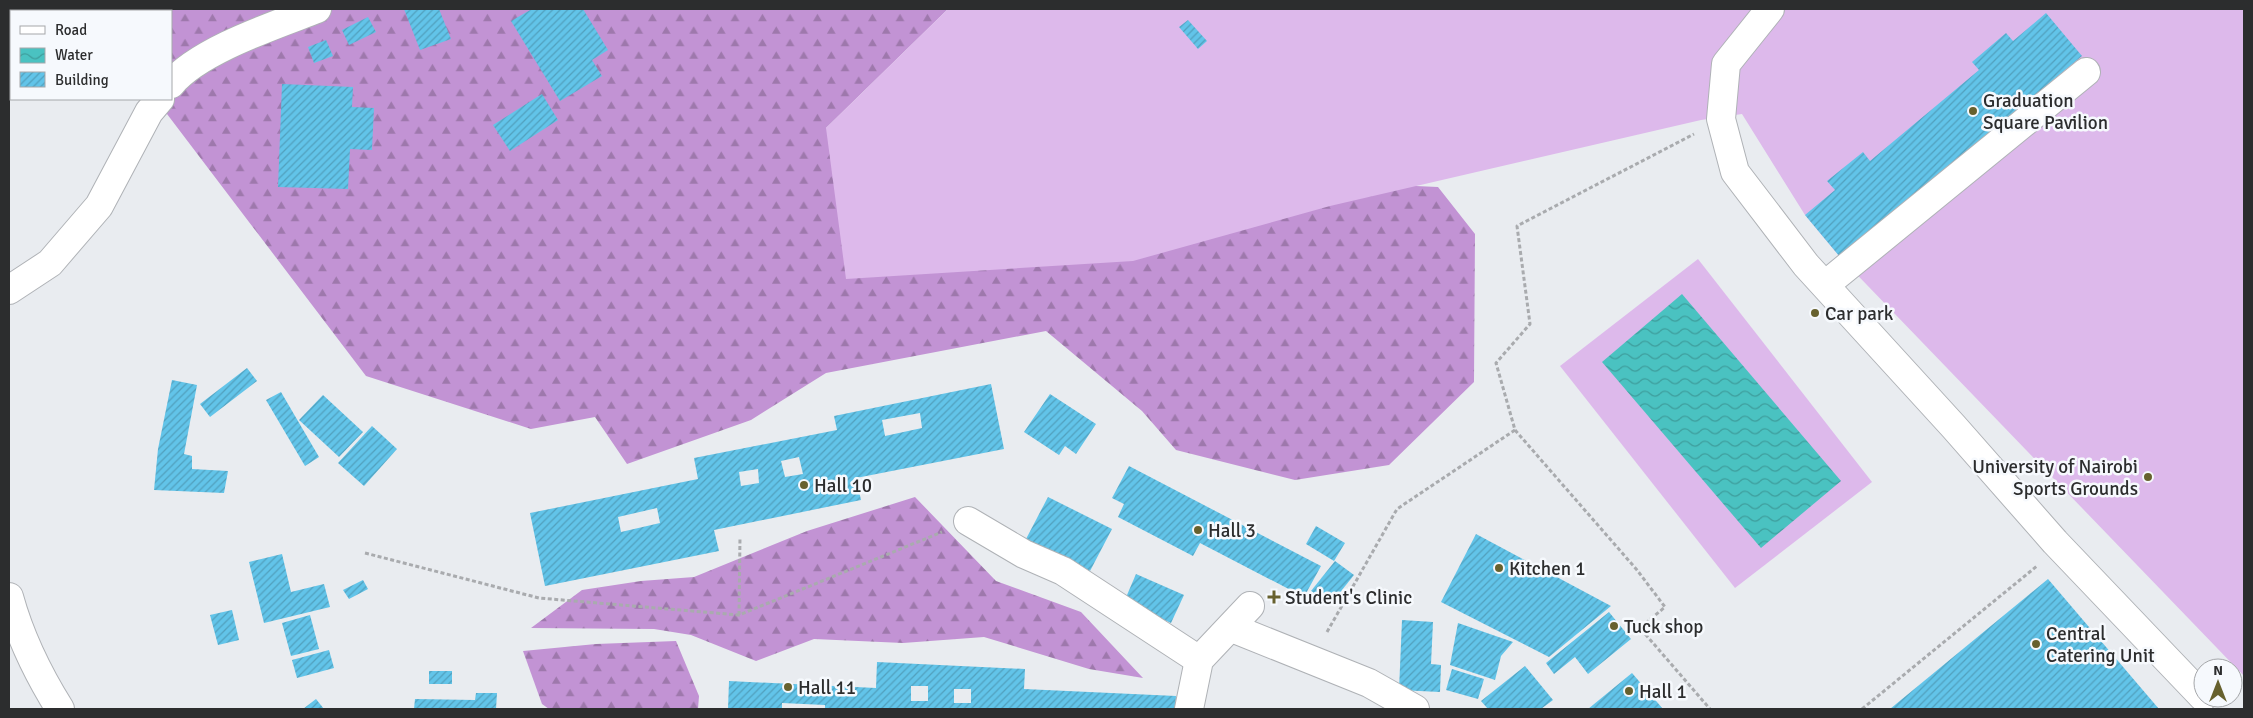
<svg xmlns="http://www.w3.org/2000/svg" width="2253" height="718" viewBox="0 0 2253 718" font-family="Signika,sans-serif">
  <style>
    .forest { fill: url(#forest-firs) }
    .garden { fill: #ddb9eb }
    .water { fill: url(#water-waves) }
    .building { fill: url(#building-hatch); fill-rule: evenodd }
    .lines { fill: none; stroke-linecap: round; stroke-linejoin: round }
    .minor-casing { stroke: #afb2b6; stroke-width: 30 }
    .path { stroke: #a9abae; stroke-width: 3; stroke-dasharray: 4 2.5; stroke-linecap: butt }
    .minor { stroke: #fff; stroke-width: 28 }
    .poi-dot { fill: #67612e; stroke: #f6f9fd; stroke-width: 2 }
    .labels { text-anchor: middle; stroke-width: 5; stroke-linejoin: round; paint-order: stroke }
    .poi-label { font-size: 19px; fill: #2c2d2e; stroke: #f6f9fd; text-anchor: start }
  </style>
  <defs>
    <pattern id="forest-firs" width="22" height="20" patternUnits="userSpaceOnUse" patternTransform="scale(1.25)"><rect width="22" height="20" fill="#c293d4"/><path d="M5 1l3.5 6h-7zM16 11l3.5 6h-7z" fill="#9e78ac"/></pattern>
    <pattern id="water-waves" width="16" height="10" patternUnits="userSpaceOnUse" patternTransform="scale(1.25)"><rect width="16" height="10" fill="#4ac2c1"/><path d="M0 5q4-4 8 0t8 0" fill="none" stroke="#3e9e9d"/></pattern>
    <pattern id="building-hatch" width="6" height="6" patternUnits="userSpaceOnUse" patternTransform="scale(1.25)"><rect width="6" height="6" fill="#62c4e9"/><path d="M-1 1l2-2M0 6l6-6M5 7l2-2" fill="none" stroke="#51a0bd"/></pattern>
  </defs>
  <rect width="100%" height="100%" fill="#e9ecf0"/>
  <g class="forest">
    <path d="M111,9H948L826,128L1305,181L1438,187L1475,234L1474,382L1389,465L1295,480L1176,450L1142,411L1046,331L826,373L751,420L627,464L595,417L531,429L366,376L167,114L159,99H171V11H112Z"/>
    <path d="M915,497L996,581L1081,612L1143,678L1089,669L984,637L903,643L814,639L756,661L691,635L654,629L531,628L582,590L641,581L694,577L807,531Z"/>
    <path d="M676,641L699,696L698,709H549L542,704L523,651L596,644Z"/>
  </g>
  <g class="garden">
    <path d="M948,9H2244V676L1840,257L1805,215L1742,114L1701,120L1330,206L1133,261L846,279L826,128Z"/>
    <path d="M1698,259L1872,482L1735,588L1560,366Z"/>
  </g>
  <path class="water" d="M1682,294L1841,481L1761,548L1602,362Z"/>
  <g class="building">
    <path d="M16,9H53L51,11H14Z"/>
    <path d="M404,9H439L451,39L420,50Z"/>
    <path d="M532,9H583L608,50L592,60L602,76L560,101L511,21Z"/>
    <path d="M2046,13L2082,56L1840,257L1805,215L1835,190L1827,181L1863,152L1870,161L1979,70L1972,62L2006,33L2013,41Z"/>
    <path d="M9,17L11,18V55L9,54Z"/>
    <path d="M368,17L376,32L349,45L342,30Z"/>
    <path d="M1188,20L1207,41L1198,49L1179,27Z"/>
    <path d="M326,40L333,56L314,63L308,47Z"/>
    <path d="M282,84L353,87L352,107L374,108L372,150L350,149L348,189L278,187Z"/>
    <path d="M542,94L558,120L510,151L493,125Z"/>
    <path d="M247,368L257,381L210,417L200,404Z"/>
    <path d="M172,380L197,385L184,454L192,456V469L228,471L224,493L154,490L158,449Z"/>
    <path d="M991,384L1004,449L856,478L861,500L714,530L719,551L545,586L530,513L698,479L694,458L837,430L834,416ZM920,413L922,428L885,436L882,420ZM799,457L803,474L785,477L781,461ZM758,469L759,483L741,486L739,472ZM657,508L660,523L621,532L618,517Z"/>
    <path d="M281,392L319,457L305,466L266,400Z"/>
    <path d="M1050,394L1096,424L1076,454L1065,446L1059,455L1024,432Z"/>
    <path d="M323,395L363,432L339,457L299,420Z"/>
    <path d="M372,426L397,449L364,486L338,463Z"/>
    <path d="M1129,466L1321,566L1304,597L1200,543L1193,556L1118,517L1124,504L1112,498Z"/>
    <path d="M1048,497L1112,529L1090,571L1026,539Z"/>
    <path d="M1316,526L1345,543L1334,561L1306,544Z"/>
    <path d="M1476,534L1611,606L1549,657L1441,602Z"/>
    <path d="M282,554L291,592L324,584L330,607L264,623L249,562Z"/>
    <path d="M1335,561L1354,575L1330,605L1311,591Z"/>
    <path d="M1136,574L1184,595L1171,623L1124,602Z"/>
    <path d="M2048,579L2159,709H1890Z"/>
    <path d="M363,580L368,589L349,599L343,590Z"/>
    <path d="M232,610L239,640L218,645L210,615Z"/>
    <path d="M1609,612L1631,639L1588,674L1575,657L1554,674L1546,663Z"/>
    <path d="M310,615L319,649L291,656L282,623Z"/>
    <path d="M1402,620L1433,622L1431,664L1441,665L1440,692L1399,690Z"/>
    <path d="M1458,623L1513,642L1501,656L1495,680L1450,665Z"/>
    <path d="M329,650L334,668L297,678L292,660Z"/>
    <path d="M877,662L1025,669L1024,689L1176,696L1175,709H825V705L782,703V709H728L729,681L876,688ZM911,686H928V701H911ZM954,689H971V703H954Z"/>
    <path d="M1525,666L1553,700L1541,709H1488L1481,701Z"/>
    <path d="M1452,669L1484,679L1478,699L1446,690Z"/>
    <rect x="429" y="671" width="23" height="13"/>
    <path d="M1632,673L1663,709H1588Z"/>
    <path d="M476,693H497L496,709H414L415,699L475,700Z"/>
    <path d="M316,699L324,709H303Z"/>
  </g>
  <g class="lines">
    <defs>
      <g id="minor">
        <path d="M1770,9L1726,64L1721,119L1735,172L1806,265L1954,427L2055,542L2203,697"/>
        <path d="M171,84C199,50 276,25 317,9"/>
        <path d="M1825,285L2086,72"/>
        <path d="M9,290L50,263L99,206L149,112L160,99"/>
        <path d="M968,521L1024,554L1063,571L1199,660"/>
        <path d="M9,597C20,637 38,674 60,709"/>
        <path d="M1232,628L1369,683L1415,709"/>
        <path d="M1189,709L1199,660L1250,606"/>
      </g>
    </defs>
    <use href="#minor" class="minor-casing"/>
    <g class="path">
      <path d="M1515,430L1637,570L1665,607L1640,628L1710,709"/>
      <path d="M365,553L539,598L739,615L942,532"/>
      <path d="M739,615L740,537"/>
      <path d="M1327,632L1397,509L1515,430L1496,363L1530,324L1517,226L1694,134"/>
      <path d="M1862,709L2037,566"/>
    </g>
    <use href="#minor" class="minor"/>
  </g>
  <g class="poi-dot">
    <circle cx="1973" cy="111" r="5"/>
    <circle cx="1815" cy="313" r="5"/>
    <circle cx="2148" cy="477" r="5"/>
    <circle cx="804" cy="485" r="5"/>
    <circle cx="1198" cy="530" r="5"/>
    <circle cx="1499" cy="568" r="5"/>
    <path d="M1271.5 589.5h5v5h5v5h-5v5h-5v-5h-5v-5h5z"/>
    <circle cx="1614" cy="626" r="5"/>
    <circle cx="2036" cy="644" r="5"/>
    <circle cx="788" cy="687" r="5"/>
    <circle cx="1629" cy="691" r="5"/>
  </g>
  <g class="labels">
    <g class="poi-label">
      <text x="1983" y="107">Graduation<tspan x="1983" dy="22">Square Pavilion</tspan></text>
      <text x="1825" y="320">Car park</text>
      <text x="2138" y="473" text-anchor="end">University of Nairobi<tspan x="2138" dy="22">Sports Grounds</tspan></text>
      <text x="814" y="492">Hall 10</text>
      <text x="1208" y="537">Hall 3</text>
      <text x="1509" y="575">Kitchen 1</text>
      <text x="1285" y="604">Student's Clinic</text>
      <text x="1624" y="633">Tuck shop</text>
      <text x="2046" y="640">Central<tspan x="2046" dy="22">Catering Unit</tspan></text>
      <text x="798" y="694">Hall 11</text>
      <text x="1639" y="698">Hall 1</text>
    </g>
  </g>
  <rect width="2253" height="718" fill="none" stroke="#2c2d2e" stroke-width="20"/>
  <rect x="10" y="10" width="162" height="90" fill="#f6f9fd" stroke="#a5a7aa"/>
  <rect x="20" y="26" width="25" height="8" fill="#ffffff" stroke="#a5a7aa"/>
  <text x="55" y="35" font-size="15" fill="#2c2d2e">Road</text>
  <rect x="20" y="48" width="25" height="15" fill="url(#water-waves)" stroke="#a5a7aa"/>
  <text x="55" y="60" font-size="15" fill="#2c2d2e">Water</text>
  <rect x="20" y="72" width="25" height="15" fill="url(#building-hatch)" stroke="#a5a7aa"/>
  <text x="55" y="85" font-size="15" fill="#2c2d2e">Building</text>
  <g transform="translate(2218 683)"><circle r="24" fill="#f6f9fd" stroke="#a5a7aa"/>
  <path d="M0-4L9 19L0 12L-9 19Z" fill="#67612e"/>
  <text y="-8" font-size="14" font-weight="bold" text-anchor="middle" fill="#2c2d2e">N</text>
  </g>
</svg>
